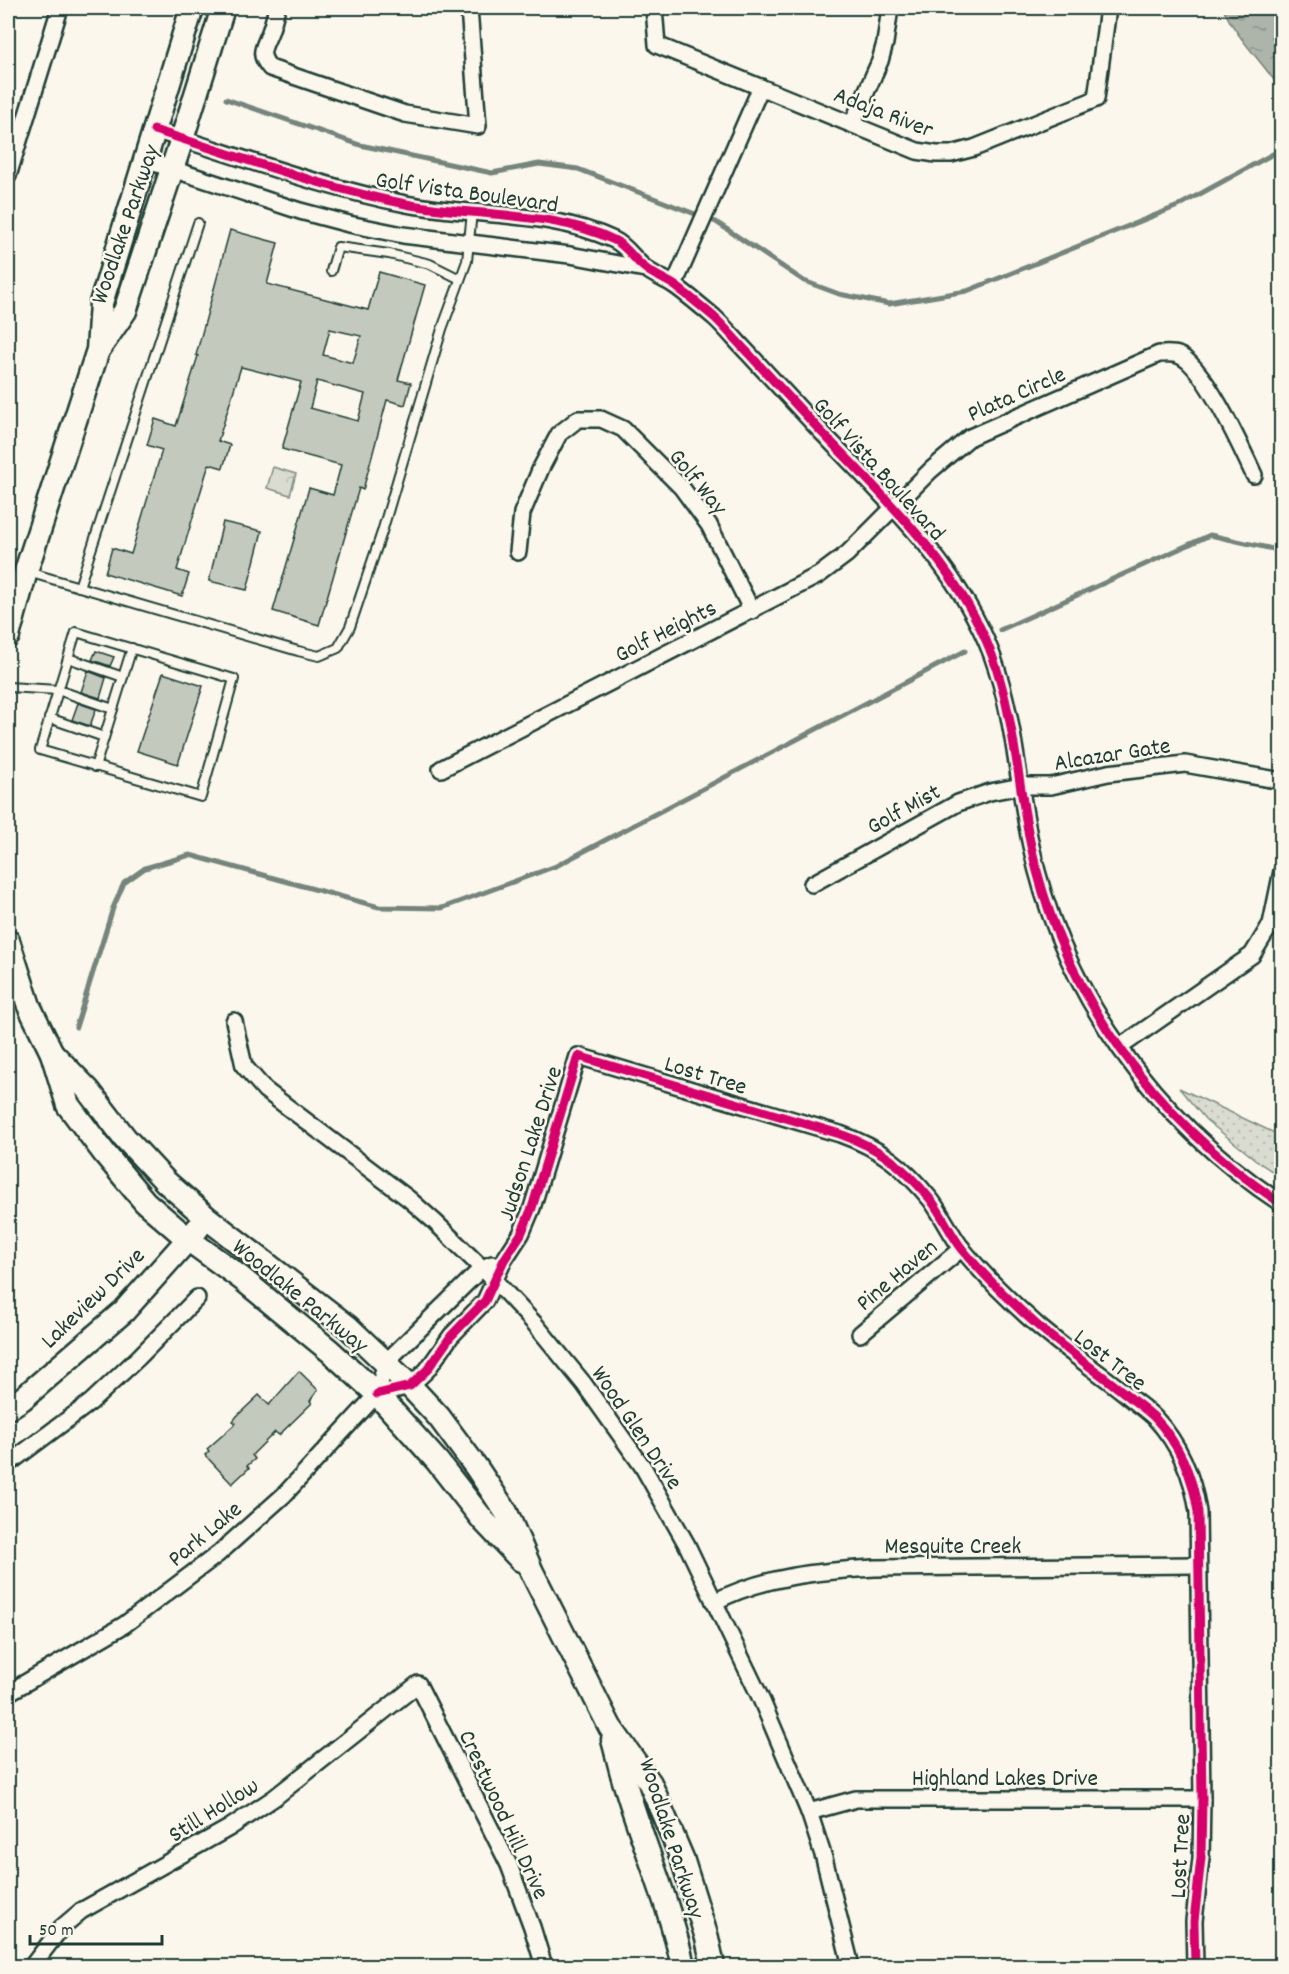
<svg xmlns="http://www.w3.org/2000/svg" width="1289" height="1974" viewBox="0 0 1289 1974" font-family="Dekko,sans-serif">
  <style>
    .grass { fill: url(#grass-dots); stroke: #7d8c82; stroke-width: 1.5 }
    .park { fill: url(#park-crowns); stroke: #7d8c82; stroke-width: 1.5 }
    .water { fill: url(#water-ripples); stroke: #74847b; stroke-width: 1.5 }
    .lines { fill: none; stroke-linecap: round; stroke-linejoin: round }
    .stream { stroke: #74847b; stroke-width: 5 }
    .building { fill: #c4c9be; stroke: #1f3d34; stroke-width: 1.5; fill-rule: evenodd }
    .lane-casing { stroke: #1f3d34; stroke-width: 12 }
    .street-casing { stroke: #1f3d34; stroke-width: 20 }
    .secondary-casing { stroke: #1f3d34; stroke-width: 27 }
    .lane { stroke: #fbf7ec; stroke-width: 8 }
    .street { stroke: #fbf7ec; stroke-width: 15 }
    .secondary { stroke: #fbf7ec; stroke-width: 22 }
    .cycleway-casing { stroke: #fbf7ec; stroke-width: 13 }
    .cycleway { stroke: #d6006c; stroke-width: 9 }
    .labels { text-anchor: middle; stroke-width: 5; stroke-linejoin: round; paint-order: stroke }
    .street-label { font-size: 24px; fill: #1f3d34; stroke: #fbf7ec }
  </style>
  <defs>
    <pattern id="grass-dots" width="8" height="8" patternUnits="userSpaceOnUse" patternTransform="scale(1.5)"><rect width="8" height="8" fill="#dbdcd1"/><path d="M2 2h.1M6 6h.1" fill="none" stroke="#bcbeb4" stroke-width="1.8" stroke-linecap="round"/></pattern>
    <pattern id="park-crowns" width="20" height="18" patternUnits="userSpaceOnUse" patternTransform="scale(1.5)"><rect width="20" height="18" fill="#dbdcd1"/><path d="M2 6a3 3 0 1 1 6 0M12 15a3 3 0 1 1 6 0" fill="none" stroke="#bcbeb4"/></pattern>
    <pattern id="water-ripples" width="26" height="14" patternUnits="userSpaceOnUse" patternTransform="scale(1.5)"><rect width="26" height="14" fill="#adb4aa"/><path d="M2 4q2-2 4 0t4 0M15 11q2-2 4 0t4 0" fill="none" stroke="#8c948b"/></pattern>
  </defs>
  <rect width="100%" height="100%" fill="#fbf7ec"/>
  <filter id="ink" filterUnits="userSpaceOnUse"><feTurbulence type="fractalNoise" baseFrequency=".0167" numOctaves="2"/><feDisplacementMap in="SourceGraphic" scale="12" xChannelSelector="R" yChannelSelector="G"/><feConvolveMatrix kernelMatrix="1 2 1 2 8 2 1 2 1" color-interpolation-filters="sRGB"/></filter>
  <g filter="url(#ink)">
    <path class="grass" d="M1179,1088L1281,1136V1177L1261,1164L1206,1120Z"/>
    <path class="park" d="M273,467L296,474L290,495L267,488Z"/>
    <path class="water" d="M1223,8H1281V90C1263,62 1236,38 1223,8Z"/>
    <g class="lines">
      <g class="stream">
        <path d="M226,99L360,145L492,173L539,164L578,169L716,222L804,281L839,294L889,304L967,291L1178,206L1282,149"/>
        <path d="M1000,630L1210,535L1282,551"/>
        <path d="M76,1027L113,908L124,883L145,868L190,855L379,907L442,908L556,866L965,651"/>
      </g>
    </g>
    <g class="building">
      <path d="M230,230L278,243L267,284L368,310L379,272L425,285L398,380L411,383L405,405L387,400L363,490L359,488L319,625L273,611L309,488L333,495L341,465L282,449L301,382L241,367L218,441L230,445L223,468L209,464L177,570L189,574L182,596L105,573L112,548L131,554L162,450L147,445L155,419L176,426L198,356L196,355ZM330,329L361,336L353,363L323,355ZM317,381L365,394L358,421L310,408Z"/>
      <path d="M223,522L262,531L247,590L209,581Z"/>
      <path d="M96,651L114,657L110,666L92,660Z"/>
      <path d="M88,671L106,678L100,698L81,692Z"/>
      <path d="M163,673L203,686L178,764L137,751Z"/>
      <path d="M78,703L96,709L90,726L72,720Z"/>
      <path d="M299,1371L318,1390L310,1401L312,1403L279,1435L275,1432L252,1455L255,1459L247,1466L249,1468L232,1484L205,1455L209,1451L207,1449L236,1423L233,1421L237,1416L259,1395L269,1405Z"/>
    </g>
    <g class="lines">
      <defs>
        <g id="lane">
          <path d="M331,271L338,247L389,254L430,264L460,279"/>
          <path d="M28,572L298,651L319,656L338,648L350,627L382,532L442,329L467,261L472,212"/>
          <path d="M79,587L198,223"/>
          <path d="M76,632L234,679L201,797L40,750Z"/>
          <path d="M68,658L123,677"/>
          <path d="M8,687L58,690L113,709"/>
          <path d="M49,718L104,737"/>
          <path d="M95,767L132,648"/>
        </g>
        <g id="street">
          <path d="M277,8C275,15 273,24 270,32C264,48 257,53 270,68L405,114L478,126L469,8"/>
          <path d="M654,8L657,45L917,151L936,154H951L974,148L1096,99L1108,8"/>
          <path d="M852,124L880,61L885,43L890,8"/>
          <path d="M154,130C238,156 320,187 406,204C474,217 550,210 614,240C627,246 634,260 645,268C653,275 665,279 674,285C688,295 701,306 714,317C726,328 737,342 749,354C770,377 791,399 812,422C879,493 957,562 992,655C1015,718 1017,781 1031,846C1063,995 1155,1120 1282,1204"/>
          <path d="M145,160L300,211L349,224L403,235L570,255L645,269"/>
          <path d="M8,176L60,8"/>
          <path d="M674,285L761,87"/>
          <path d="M518,552L522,513L541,468L559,434L578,419H601L623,429L682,488L709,525L752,611"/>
          <path d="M441,769L819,575L847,554L931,470L970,437L1159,354C1165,354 1173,353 1178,355C1203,363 1242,449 1254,475"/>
          <path d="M812,884L958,803L990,792L1021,786H1051L1108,773L1185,764L1282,781"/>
          <path d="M234,1021L244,1066L265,1090L409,1199L435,1222L495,1281L535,1324L584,1384L643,1467L687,1545L761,1699L809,1812L824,1858L851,1966"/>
          <path d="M1120,1047L1252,955L1271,924L1282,871"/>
          <path d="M860,1334L962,1248"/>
          <path d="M377,1394L410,1386L427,1370L451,1336L485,1301L504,1260L521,1234L532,1208L578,1056L840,1134C882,1149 903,1166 931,1200C943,1216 951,1235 963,1250C985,1277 1011,1302 1037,1325C1066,1350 1097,1371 1127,1395C1136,1403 1147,1410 1155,1418C1180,1445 1193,1477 1198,1512L1202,1799L1201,1858L1194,1921L1195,1966"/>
          <path d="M8,1464L91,1402L139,1357L197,1298"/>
          <path d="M714,1602C764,1576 820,1571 875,1568L1198,1565"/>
          <path d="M8,1693L124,1625L218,1554L284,1495L377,1394L386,1362L482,1268L492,1264"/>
          <path d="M809,1812L856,1799H1202"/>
          <path d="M32,1966L61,1928L81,1911L229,1828L274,1798L418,1684L509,1865L532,1927L544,1966"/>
        </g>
        <g id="secondary">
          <path d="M99,349L125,311L182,139L223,8"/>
          <path d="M8,636L26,571L98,350L101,303L192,8"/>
          <path d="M8,941L29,1006L52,1053L68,1105L105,1154L145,1202L189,1240L241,1278L330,1351L377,1394L437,1461L483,1520L521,1560"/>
          <path d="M52,1053L89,1091L125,1138L166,1182L207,1218L348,1327L410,1386L439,1417L476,1467L506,1512L532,1572L610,1727L650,1783L682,1858L707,1938L713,1966"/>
          <path d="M8,1408L22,1399L124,1311L198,1228"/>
          <path d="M613,1740C618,1757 621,1773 627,1790C645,1849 670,1905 683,1966"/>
        </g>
      </defs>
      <use href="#lane" class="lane-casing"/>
      <use href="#street" class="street-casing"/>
      <use href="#secondary" class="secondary-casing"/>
      <use href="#lane" class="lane"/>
      <use href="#street" class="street"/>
      <use href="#secondary" class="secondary"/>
      <defs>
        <g id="cycleway">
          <path d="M154,130C238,156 320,187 406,204C474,217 550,210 614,240C627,246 634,260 645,268C653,275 665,279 674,285C688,295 701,306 714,317C726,328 737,342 749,354C770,377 791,399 812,422C879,493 957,562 992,655C1015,718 1017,781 1031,846C1063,995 1155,1120 1282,1204"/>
          <path d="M377,1394L410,1386L427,1370L451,1336L485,1301L504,1260L521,1234L532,1208L578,1056L840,1134C882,1149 903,1166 931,1200C943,1216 951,1235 963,1250C985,1277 1011,1302 1037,1325C1066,1350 1097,1371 1127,1395C1136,1403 1147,1410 1155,1418C1180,1445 1193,1477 1198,1512L1202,1799L1201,1858L1194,1921L1195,1966"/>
        </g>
      </defs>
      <use href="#cycleway" class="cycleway-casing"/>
      <use href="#cycleway" class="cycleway"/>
    </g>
  </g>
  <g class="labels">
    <g class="street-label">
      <text transform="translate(884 111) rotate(21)" y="8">Adaja River</text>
      <text transform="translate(467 191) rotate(8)" y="8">Golf Vista Boulevard</text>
      <text transform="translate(124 224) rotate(-71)" y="8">Woodlake Parkway</text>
      <text transform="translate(1016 393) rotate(-24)" y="8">Plata Circle</text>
      <text transform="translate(880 468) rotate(48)" y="8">Golf Vista Boulevard</text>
      <text transform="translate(699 481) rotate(51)" y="8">Golf Way</text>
      <text transform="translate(665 630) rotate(-27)" y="8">Golf Heights</text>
      <text transform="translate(1112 753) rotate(-9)" y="8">Alcazar Gate</text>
      <text transform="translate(903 808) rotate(-29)" y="8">Golf Mist</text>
      <text transform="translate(706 1074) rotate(17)" y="8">Lost Tree</text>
      <text transform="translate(529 1143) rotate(-72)" y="8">Judson Lake Drive</text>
      <text transform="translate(896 1274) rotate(-40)" y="8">Pine Haven</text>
      <text transform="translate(301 1295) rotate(39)" y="8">Woodlake Parkway</text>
      <text transform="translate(92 1297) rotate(-44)" y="8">Lakeview Drive</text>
      <text transform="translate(1111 1359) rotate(38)" y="8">Lost Tree</text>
      <text transform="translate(638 1427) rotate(56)" y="8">Wood Glen Drive</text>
      <text transform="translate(204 1533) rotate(-40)" y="8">Park Lake</text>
      <text x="953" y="1553">Mesquite Creek</text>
      <text x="1005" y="1785">Highland Lakes Drive</text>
      <text transform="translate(213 1809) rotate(-32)" y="8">Still Hollow</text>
      <text transform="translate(505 1814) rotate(65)" y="8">Crestwood Hill Drive</text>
      <text transform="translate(673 1838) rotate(72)" y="8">Woodlake Parkway</text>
      <text transform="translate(1179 1856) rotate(-87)" y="8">Lost Tree</text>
    </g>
  </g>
  <rect width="1289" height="1974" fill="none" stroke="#fbf7ec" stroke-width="30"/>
  <rect x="15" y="15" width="1259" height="1944" fill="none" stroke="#1f3d34" stroke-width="2" filter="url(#ink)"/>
  <path d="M30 1935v9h132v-9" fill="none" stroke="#1f3d34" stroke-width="3"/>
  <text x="39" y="1935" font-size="18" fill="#1f3d34" stroke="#fbf7ec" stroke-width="4.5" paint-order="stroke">50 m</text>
</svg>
